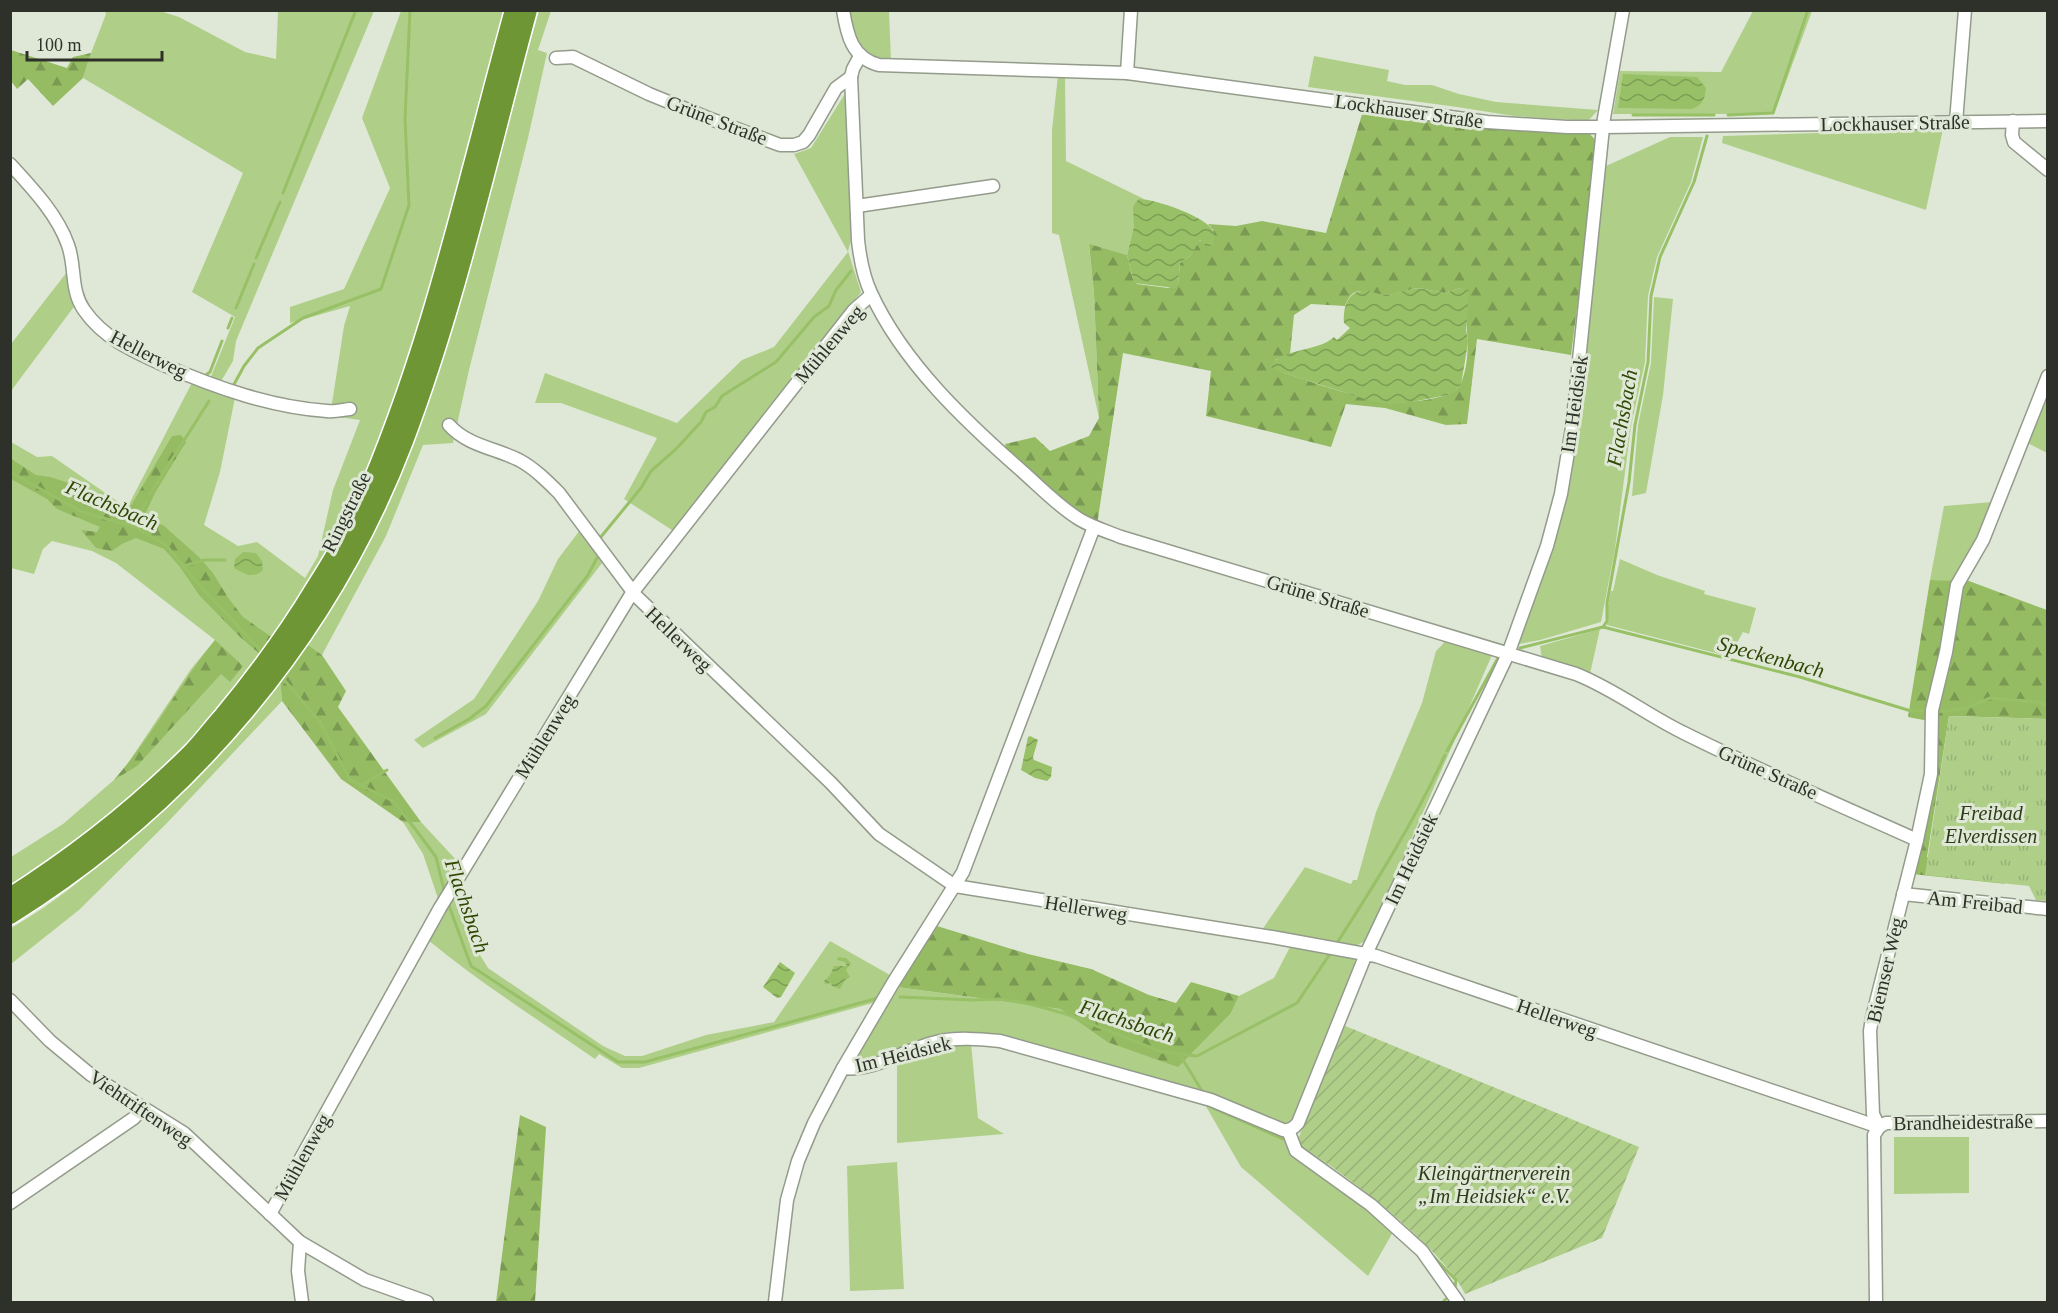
<svg xmlns="http://www.w3.org/2000/svg" width="2058" height="1313" viewBox="0 0 2058 1313" font-family="Georgia,serif">
  <style>
    .grass { fill: #afcf89 }
    .forest { fill: url(#forest-firs); fill-rule: evenodd }
    .park { fill: url(#park-tufts) }
    .garden { fill: url(#garden-furrows) }
    .water { fill: url(#water-waves) }
    .lines { fill: none; stroke-linecap: round; stroke-linejoin: round }
    .stream { stroke: #98c066; stroke-width: 3 }
    .minor-casing { stroke: #939b8b; stroke-width: 15 }
    .highway-casing { stroke: #fff; stroke-width: 21 }
    .minor { stroke: #fff; stroke-width: 12 }
    .highway { stroke: #6e9635; stroke-width: 18 }
    .labels { text-anchor: middle; stroke-width: 6; stroke-linejoin: round; paint-order: stroke }
    .street-label { font-size: 20px; fill: #2e312a; stroke: #dfe8d7 }
    .park-label { font-size: 20px; font-style: italic; fill: #2c3c17; stroke: #dfe8d7 }
    .water-label { font-size: 21px; font-style: italic; fill: #2f4703; stroke: #dfe8d7 }
  </style>
  <defs>
    <pattern id="forest-firs" width="22" height="20" patternUnits="userSpaceOnUse" patternTransform="scale(1.5)"><rect width="22" height="20" fill="#95bc63"/><path d="M5 1l3.5 6h-7zM16 11l3.5 6h-7z" fill="#7a9952"/></pattern>
    <pattern id="park-tufts" width="24" height="20" patternUnits="userSpaceOnUse" patternTransform="scale(1.5)"><rect width="24" height="20" fill="#afcf89"/><path d="M3 7l-1-3M5 7V3M7 7l1-3M15 17l-1-3M17 17v-4M19 17l1-3" fill="none" stroke="#97b276"/></pattern>
    <pattern id="garden-furrows" width="10" height="10" patternUnits="userSpaceOnUse" patternTransform="scale(1.5)"><rect width="10" height="10" fill="#afcf89"/><path d="M-1 1l2-2M0 10L10 0M9 11l2-2" fill="none" stroke="#97b276"/></pattern>
    <pattern id="water-waves" width="16" height="10" patternUnits="userSpaceOnUse" patternTransform="scale(1.5)"><rect width="16" height="10" fill="#98c066"/><path d="M0 5q4-4 8 0t8 0" fill="none" stroke="#7c9d54"/></pattern>
  </defs>
  <rect width="100%" height="100%" fill="#dfe8d7"/>
  <g class="grass">
    <path d="M105,11H160L179,17L245,52L276,59L278,11H374L236,341L233,361L220,383L237,388L220,472L204,525L238,546L257,542L305,578L318,556L333,490L360,420L330,416L344,326L350,306L290,323V307L344,289L390,188L362,118L401,11H508L447,232L390,418L350,513L326,558L282,626L198,736L120,808L11,885V857L63,824L114,780L128,763L191,669L215,640L116,563L92,551L52,541L43,549L34,574L11,568V442L37,457L52,456L127,508L196,375L210,379L235,317L192,292L243,173L83,78L91,53L106,14Z"/>
    <path d="M539,11H551L538,50L547,53L528,138L469,370L453,443L423,445L386,536L322,655L307,644L356,562L477,227Z"/>
    <path d="M850,11H889L891,60C861,57 854,37 850,11Z"/>
    <path d="M1753,11H1812L1774,114H1613L1620,71L1721,72Z"/>
    <path d="M1314,56L1389,70L1387,81L1405,85H1432L1459,94L1496,102L1598,110L1588,121L1514,116L1457,107L1308,87Z"/>
    <path d="M1058,75H1065L1066,161L1144,199L1135,203L1134,226L1127,255L1089,245L1094,293L1099,418L1059,235L1052,233V130Z"/>
    <path d="M846,92L851,241L848,251L861,292L675,532L624,499L657,438L561,403H535L545,373L677,423L742,360L774,347L848,252L794,154L811,148Z"/>
    <path d="M1943,129L1926,210L1722,143L1723,136Z"/>
    <path d="M1670,137H1703L1691,182L1657,257L1648,296L1645,362L1631,426L1615,549L1601,622L1540,640L1519,644L1558,526L1582,386L1606,166Z"/>
    <path d="M67,272L76,304L11,391V344Z"/>
    <path d="M1654,297L1673,299L1663,395L1646,493L1632,496L1638,425L1651,363Z"/>
    <path d="M2047,389V453L2026,442Z"/>
    <path d="M1993,502L1975,546L1954,581L1930,580L1944,506Z"/>
    <path d="M580,530L602,563L486,714L423,748L414,740L474,699L538,601L558,559Z"/>
    <path d="M1620,559L1657,575L1705,591L1704,594L1756,608L1749,634L1743,632L1738,641L1723,655L1607,625L1608,605L1611,591H1613Z"/>
    <path d="M1600,629L1590,674L1542,659L1540,646Z"/>
    <path d="M1445,638L1492,655L1367,940L1356,946L1262,930L1305,867L1351,884L1353,880H1357L1376,812L1422,703L1436,651L1443,644Z"/>
    <path d="M280,680L282,701L166,824L79,910L11,964V928C73,893 123,844 174,795C212,758 249,722 280,680Z"/>
    <path d="M403,822H421L460,864L458,893L455,902L469,937L488,968L603,1046L625,1056H642L706,1035L774,1022L830,941L890,975L873,1003L639,1068H622L599,1054L595,1059C539,1020 481,984 428,940L444,916L423,854Z"/>
    <path d="M1290,947L1352,956L1357,964L1294,1123L1276,1125L1000,1036L947,1032L864,1062L852,1063L897,987L1060,1009L1107,1042L1231,1013L1239,996L1274,978Z"/>
    <path d="M952,1043H971L978,1118L1004,1134L897,1143V1060Z"/>
    <path d="M1204,1103L1280,1134L1294,1153L1355,1198L1393,1232L1368,1276L1241,1167Z"/>
    <path d="M1894,1137H1969V1193L1894,1194Z"/>
    <path d="M897,1162L904,1289L850,1291L847,1166Z"/>
  </g>
  <g class="forest">
    <path d="M11,50L67,68L73,57L91,53L83,78L53,106L28,79L17,89L11,81Z"/>
    <path d="M1363,111L1589,133L1598,143L1571,355L1477,339L1467,424L1446,425L1385,408L1346,404L1331,447L1206,416L1211,371L1123,353L1097,525L1080,515L1007,453L1005,444L1035,437L1050,451L1089,436L1099,418L1094,293L1089,244L1127,255L1133,279L1137,284L1168,288L1178,284L1180,263L1190,256L1199,241H1203L1214,230L1208,224L1236,226L1262,221L1326,233ZM1419,288L1444,293L1461,288C1466,317 1473,355 1461,383C1457,392 1448,395 1439,397C1384,412 1336,389 1284,373L1275,360L1290,354L1294,315L1311,304L1345,306C1354,281 1368,295 1386,295C1396,295 1408,289 1419,288Z"/>
    <path d="M181,435L186,442L155,493L143,519L163,525L199,557L213,573L227,596L243,617L273,638L261,655L240,637L199,595L180,567L164,549L136,538L122,544L112,551L96,548L81,530L97,532L100,527L57,509L47,499L11,479L10,458L36,475L50,477L66,482L88,499L126,514L172,436Z"/>
    <path d="M1930,580L1969,581L2047,610V719L1949,716L1927,857L2006,884L1912,874L1934,775L1939,723L1908,717Z"/>
    <path d="M215,640L243,666L230,682L221,674L137,766L114,780C152,737 179,684 215,640Z"/>
    <path d="M307,644L322,655L346,691L338,707L421,822H403L341,779L282,701L280,680Z"/>
    <path d="M937,926L1028,954L1091,969L1149,995L1176,1003L1191,982L1239,996L1231,1013L1178,1067L1107,1042L1060,1009L897,987Z"/>
    <path d="M520,1115L546,1127L535,1302H496Z"/>
  </g>
  <path class="park" d="M1949,716L2047,719V901L2036,900L2029,886L1925,875Z"/>
  <path class="garden" d="M1343,1025L1639,1147L1602,1238L1465,1294C1456,1276 1444,1264 1431,1250C1390,1208 1345,1176 1297,1142Z"/>
  <g class="water">
    <path d="M1623,74L1697,77L1706,88C1705,98 1703,105 1692,109L1618,108Z"/>
    <path d="M1139,199C1155,199 1208,217 1214,232C1216,237 1214,241 1212,246H1206L1200,240L1190,256L1180,263L1178,284L1175,288L1134,283L1127,255L1134,226L1133,207L1135,203Z"/>
    <path d="M1419,288L1444,293L1461,288L1469,290L1466,329L1468,342L1464,367L1461,384L1454,392L1447,395L1407,403L1388,404L1368,400L1284,373L1270,367C1280,348 1319,352 1334,337L1337,340L1350,328L1344,323C1343,306 1348,289 1368,291C1374,292 1380,295 1386,295C1397,294 1408,289 1419,288Z"/>
    <path d="M243,552L256,553L262,561L263,570C254,579 244,574 234,568L235,559Z"/>
    <path d="M1030,736L1038,740L1033,757L1034,760L1052,767L1051,777L1047,781L1035,778L1021,770L1028,737Z"/>
    <path d="M838,957L846,958L851,963L846,970L850,977L845,980L840,989L832,986L831,983L825,984L824,981L830,975L834,966H847L845,962L837,960Z"/>
    <path d="M780,962L795,973L781,997L777,998L763,987Z"/>
  </g>
  <g class="lines">
    <g class="stream">
      <path d="M1633,115H1714"/>
      <path d="M1728,115L1773,113L1808,10"/>
      <path d="M283,193L356,10"/>
      <path d="M69,232L75,248"/>
      <path d="M256,258L280,202"/>
      <path d="M236,308L254,264"/>
      <path d="M228,328L232,318"/>
      <path d="M203,377L210,372L222,341"/>
      <path d="M232,388L244,366L258,348L303,318L381,289L409,205L405,119L410,10"/>
      <path d="M10,472L82,512L135,527L166,545L194,579L263,653"/>
      <path d="M150,494L209,401"/>
      <path d="M130,526L146,503"/>
      <path d="M600,538L641,488L651,471L675,450L701,422L706,412L715,407L722,396L776,362L814,317L829,306L836,290L851,271"/>
      <path d="M183,566L205,560H225"/>
      <path d="M1603,627L1800,677L1911,711H1929"/>
      <path d="M1520,648L1603,627L1607,621V603L1629,482L1635,425L1648,362L1651,296L1660,257L1694,182L1707,136"/>
      <path d="M280,675L320,722L350,780L393,801L416,830L436,857L445,894"/>
      <path d="M1936,712L1967,708L1990,698L2039,702L2048,706"/>
      <path d="M435,738L469,719L486,706L588,575L597,558"/>
      <path d="M1447,751L1498,658"/>
      <path d="M360,786L387,770"/>
      <path d="M448,903L471,966L618,1062H645L878,998"/>
      <path d="M1335,946C1375,884 1414,822 1445,755"/>
      <path d="M900,997L973,1000L999,999L1030,1004L1066,1014L1162,1052L1197,1056L1297,1003L1332,951"/>
      <path d="M1180,1055L1202,1091"/>
      <path d="M1210,1105L1213,1108L1283,1139"/>
      <path d="M1300,1146L1326,1165"/>
      <path d="M1431,1254L1456,1280L1455,1288"/>
      <path d="M1443,1302L1447,1298"/>
    </g>
    <defs>
      <g id="minor">
        <path d="M843,10C847,35 852,58 879,65L1127,73L1487,122L1567,127H1604L2048,121"/>
        <path d="M860,56L853,69L851,77L858,240C860,259 863,276 871,293C903,363 966,422 1023,472C1041,488 1058,506 1079,519C1092,527 1106,531 1121,537L1576,674C1614,689 1647,715 1684,733C1760,771 1839,805 1917,840"/>
        <path d="M556,58L573,57L649,94L708,118L780,145H794L803,142L809,135L836,88L851,77"/>
        <path d="M1127,73L1131,10"/>
        <path d="M2013,121L2012,135L2014,142L2048,170"/>
        <path d="M1956,122L1965,10"/>
        <path d="M10,164C32,188 57,214 68,245C76,267 70,290 84,310C104,339 135,352 166,366C217,388 271,407 327,411C334,412 342,410 350,409"/>
        <path d="M857,206L993,186"/>
        <path d="M449,425C468,446 495,448 519,460C534,468 547,481 559,493L636,596L831,783L879,834L955,886L1272,937L1376,956L1879,1127"/>
        <path d="M1903,894L2048,909"/>
        <path d="M10,1000L50,1041L91,1075L184,1133L300,1242L365,1280L427,1302"/>
        <path d="M843,1068C875,1072 905,1049 936,1042C957,1037 979,1039 1000,1041L1211,1100L1283,1130C1290,1131 1294,1128 1298,1123L1366,954L1508,654L1547,546L1561,494L1572,428L1604,118L1623,10"/>
        <path d="M1879,1127L1873,1114L1870,1031L1872,1018L1917,840L1931,774L1932,710L1946,652L1957,585L1983,540L2048,376"/>
        <path d="M1879,1127L1886,1123L2048,1121"/>
        <path d="M1288,1130L1296,1151L1371,1205L1422,1251L1458,1302"/>
        <path d="M10,1203L134,1118L143,1107"/>
        <path d="M270,1214L440,908L632,593L854,310L871,295"/>
        <path d="M300,1242L298,1271L302,1302"/>
        <path d="M775,1302L787,1200L798,1161L814,1123L843,1068L893,983L963,872L1094,527"/>
        <path d="M1876,1302L1874,1135L1879,1127"/>
      </g>
      <g id="highway">
        <path d="M10,897C76,855 137,807 192,752C203,741 212,728 223,716C257,675 288,633 315,588C332,561 349,533 362,505C432,347 468,176 514,10"/>
        <path d="M10,915C188,804 329,638 404,441C457,301 489,154 528,10"/>
      </g>
    </defs>
    <use href="#minor" class="minor-casing"/>
    <use href="#highway" class="highway-casing"/>
    <use href="#minor" class="minor"/>
    <use href="#highway" class="highway"/>
  </g>
  <g class="labels">
    <g class="street-label">
      <text transform="translate(1409 111) rotate(8)" y="7">Lockhauser Straße</text>
      <text transform="translate(717 120) rotate(21)" y="7">Grüne Straße</text>
      <text transform="translate(1895 123) rotate(-1)" y="7">Lockhauser Straße</text>
      <text transform="translate(829 344) rotate(-50)" y="7">Mühlenweg</text>
      <text transform="translate(149 354) rotate(27)" y="7">Hellerweg</text>
      <text transform="translate(1574 404) rotate(-82)" y="7">Im Heidsiek</text>
      <text transform="translate(346 512) rotate(-64)" y="7">Ringstraße</text>
      <text transform="translate(1318 596) rotate(17)" y="7">Grüne Straße</text>
      <text transform="translate(679 639) rotate(44)" y="7">Hellerweg</text>
      <text transform="translate(545 736) rotate(-58)" y="7">Mühlenweg</text>
      <text transform="translate(1768 772) rotate(24)" y="7">Grüne Straße</text>
      <text transform="translate(1411 859) rotate(-65)" y="7">Im Heidsiek</text>
      <text transform="translate(1975 902) rotate(6)" y="7">Am Freibad</text>
      <text transform="translate(1086 908) rotate(9)" y="7">Hellerweg</text>
      <text transform="translate(1885 970) rotate(-77)" y="7">Biemser Weg</text>
      <text transform="translate(1557 1018) rotate(19)" y="7">Hellerweg</text>
      <text transform="translate(903 1054) rotate(-14)" y="7">Im Heidsiek</text>
      <text transform="translate(141 1108) rotate(34)" y="7">Viehtriftenweg</text>
      <text transform="translate(1963 1122) rotate(-1)" y="7">Brandheidestraße</text>
      <text transform="translate(302 1157) rotate(-61)" y="7">Mühlenweg</text>
    </g>
    <g class="park-label">
      <text x="1991" y="820">Freibad<tspan x="1991" dy="23">Elverdissen</tspan></text>
      <text x="1494" y="1180">Kleingärtnerverein<tspan x="1494" dy="23">„Im Heidsiek“ e.V.</tspan></text>
    </g>
    <g class="water-label">
      <text transform="translate(1622 418) rotate(-80)" y="7">Flachsbach</text>
      <text transform="translate(112 505) rotate(23)" y="7">Flachsbach</text>
      <text transform="translate(1771 657) rotate(15)" y="7">Speckenbach</text>
      <text transform="translate(467 906) rotate(71)" y="7">Flachsbach</text>
      <text transform="translate(1127 1021) rotate(18)" y="7">Flachsbach</text>
    </g>
  </g>
  <rect width="2058" height="1313" fill="none" stroke="#2e312a" stroke-width="24"/>
  <path d="M27 51v9h135v-9" fill="none" stroke="#2e312a" stroke-width="3"/>
  <text x="36" y="51" font-size="18" fill="#2e312a" stroke="#dfe8d7" stroke-width="4.5" paint-order="stroke">100 m</text>
</svg>
